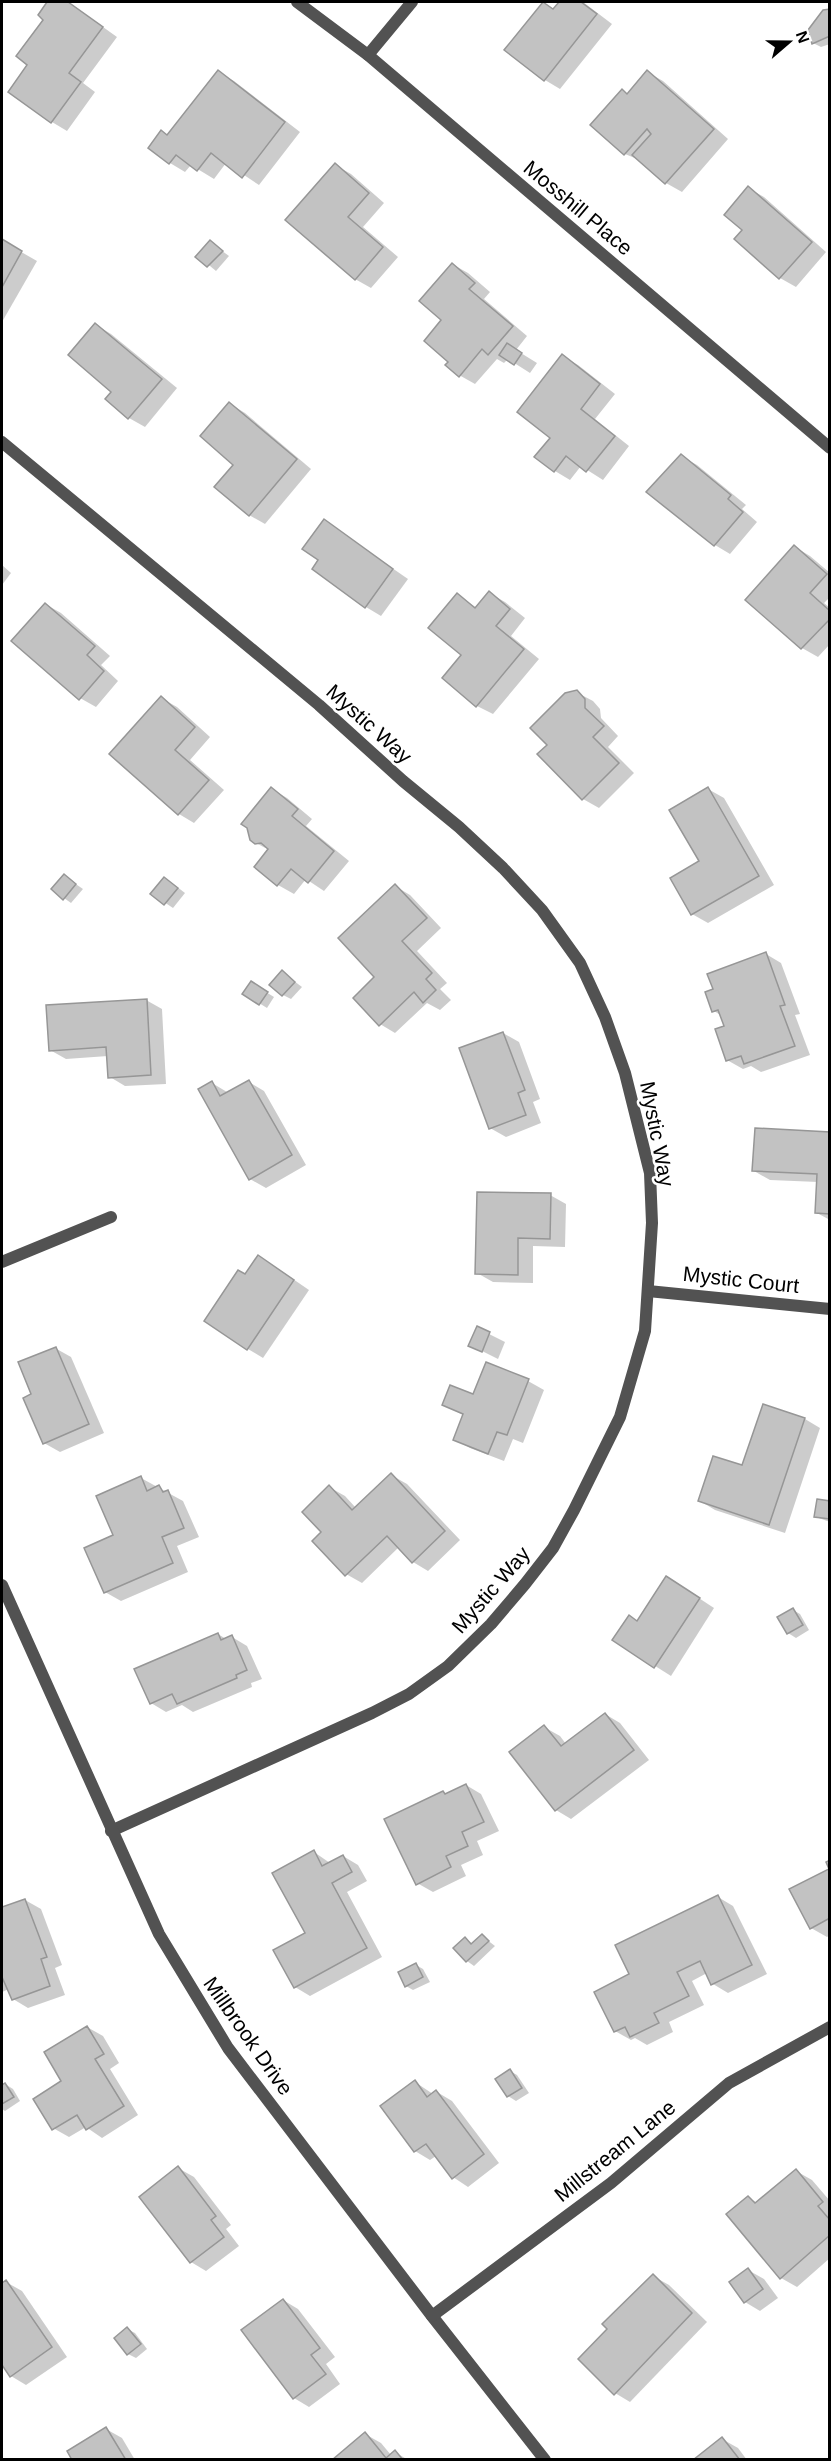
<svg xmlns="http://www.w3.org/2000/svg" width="831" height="2461" viewBox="0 0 831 2461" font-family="Helvetica,sans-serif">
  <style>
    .shadow { fill: #0003 }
    .building { fill: #c2c2c2; stroke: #969696; stroke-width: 1.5 }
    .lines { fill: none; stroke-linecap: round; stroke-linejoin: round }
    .minor { stroke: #525252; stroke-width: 12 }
    .labels { text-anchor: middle; stroke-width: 5; stroke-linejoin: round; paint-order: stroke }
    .street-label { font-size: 21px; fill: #000; stroke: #fff }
  </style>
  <rect width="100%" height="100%" fill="#fff"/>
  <g class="shadow">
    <path d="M49,2H68L117,37L83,83L95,92L67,131L52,122L29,65L45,20L40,15Z"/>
    <path d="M561,2H583L612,24L560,89L545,80L543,3L555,10Z"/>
    <path d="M830,10V44L821,47L813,43Z"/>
    <path d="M218,72L234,81L300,132L259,185L226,163L214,179L191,165L185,172L170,163L168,136Z"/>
    <path d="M647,72L663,81L728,139L682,192L666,183L642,161L625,154L592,125L628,95Z"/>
    <path d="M335,165L351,174L384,203L363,227L398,257L371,288L355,279Z"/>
    <path d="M748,188L764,197L826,252L796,287L780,278L736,239L744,230Z"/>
    <path d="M2,241L37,261L2,322Z"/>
    <path d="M210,242L229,256L216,271L198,256Z"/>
    <path d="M452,264L468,273L490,292L484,299L527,336L516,350L537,363L530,373L508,359L504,363L497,359L475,384L459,375L451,361L444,320Z"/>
    <path d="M96,325L111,334L177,388L145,427L129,418Z"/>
    <path d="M562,356L578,365L615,394L595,419L629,446L603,480L581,466L570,480L555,471L552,437Z"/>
    <path d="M230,404L245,413L311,469L265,524L249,515L235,465Z"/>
    <path d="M681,456L697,465L746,505L742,509L757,522L730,554L715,545Z"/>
    <path d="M324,521L408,579L381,616L366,607Z"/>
    <path d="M795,547L810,556L830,573V597L824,603L830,608V644L818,657L802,648L747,600Z"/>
    <path d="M2,565L11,573L2,585Z"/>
    <path d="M489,593L505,602L525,618L511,636L539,659L493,714L477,706L444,678L463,655L457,595L477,608Z"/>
    <path d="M45,604L61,613L110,656L101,665L118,681L96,707L80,698Z"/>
    <path d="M576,692L593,701L600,709L601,718L618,736L608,747L634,773L599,808L583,799Z"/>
    <path d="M161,698L177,707L210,737L190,760L224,790L194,823L179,814Z"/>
    <path d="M272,789L287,798L312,819L306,826L349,861L324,891L306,879L294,894L278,885L256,866L269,850L256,843Z"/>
    <path d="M708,789L724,798L774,885L708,923L692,914L701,862Z"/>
    <path d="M64,876L83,889L71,903L64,898Z"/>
    <path d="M172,883L185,893L173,908L152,894Z"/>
    <path d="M395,886L410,895L441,928L417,951L447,983L440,989L451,1000L440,1010L427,1003L395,1033L380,1024L376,977Z"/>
    <path d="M766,954L781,963L800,1014L795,1015L810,1055L761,1072L751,1066L743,1069L727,1060L726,1027L722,1016L714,1011V990Z"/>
    <path d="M282,972L302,987L291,999L283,995Z"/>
    <path d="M251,983L274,997L267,1008L244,994Z"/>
    <path d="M146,1000L162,1009L166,1084L125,1086L110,1077L108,1056L66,1059L50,1050Z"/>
    <path d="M503,1033L519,1042L540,1099L533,1102L541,1123L506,1137L490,1128Z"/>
    <path d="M249,1082L264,1091L306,1165L266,1188L250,1179L212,1083L227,1092Z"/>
    <path d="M830,1133V1220L817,1213L818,1182L770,1180L754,1171Z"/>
    <path d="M550,1195L566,1204L565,1247L533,1246V1283L493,1282L477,1273Z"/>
    <path d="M274,1266L309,1290L263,1358L248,1349L246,1276Z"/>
    <path d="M477,1328L505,1342L498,1359L470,1345Z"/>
    <path d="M55,1348L71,1357L104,1433L60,1452L44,1443L33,1394Z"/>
    <path d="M528,1381L544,1390L523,1443L513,1439L504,1461L470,1448L454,1439L464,1415L444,1405Z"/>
    <path d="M764,1406L805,1419L820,1428L785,1533L715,1510L700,1501L743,1467Z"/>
    <path d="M391,1475L407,1484L460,1540L428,1571L413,1562L399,1547L362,1583L346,1574L324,1532L329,1487L345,1496L356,1508Z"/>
    <path d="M141,1478L183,1501L199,1537L177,1546L188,1572L121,1601L105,1592L115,1536Z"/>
    <path d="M830,1503V1522L816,1517Z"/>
    <path d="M682,1587L714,1608L671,1676L614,1640Z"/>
    <path d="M793,1610L800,1614L809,1630L796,1638L788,1633Z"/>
    <path d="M218,1634L226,1639L232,1637L247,1646L262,1679L251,1683L252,1687L193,1712L182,1705L166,1712L151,1703Z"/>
    <path d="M605,1714L620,1723L649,1760L571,1819L556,1810L544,1727L560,1736L566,1744Z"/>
    <path d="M466,1785L481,1794L499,1831L477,1841L483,1855L461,1865L466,1876L433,1892L417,1883L443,1792L447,1795Z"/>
    <path d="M314,1852L330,1863L343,1856L358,1865L367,1881L347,1892L382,1957L310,1996L295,1987L307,1934Z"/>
    <path d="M830,1870V1935L827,1937L811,1928Z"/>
    <path d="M718,1897L733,1906L767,1974L728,1993L713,1984L707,1973L692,1981L704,2005L669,2022L673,2032L647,2045L635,2038L631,2040L615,2031L631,1975Z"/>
    <path d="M25,1900L41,1909L62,1965L55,1968L65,1995L28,2008L13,1999L9,1989L2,1992V1909Z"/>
    <path d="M482,1936L495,1946L474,1966L467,1961L465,1939L473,1944Z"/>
    <path d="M416,1965L423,1969L430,1982L413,1990L406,1986Z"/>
    <path d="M87,2027L103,2036L119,2063L110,2069L138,2115L102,2138L86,2127L69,2137L53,2128L63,2082Z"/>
    <path d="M510,2071L517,2075L529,2093L516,2101L508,2096Z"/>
    <path d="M415,2082L433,2094L437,2092L452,2101L499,2163L468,2187L453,2177L436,2156L430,2160L415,2151Z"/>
    <path d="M5,2084L13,2089L20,2101L5,2111L2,2109V2086Z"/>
    <path d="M178,2168L194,2177L231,2225L226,2229L239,2246L206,2271L191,2262Z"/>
    <path d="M796,2171L812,2180L830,2201V2258L797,2287L781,2278L749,2198L757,2203Z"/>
    <path d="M748,2270L764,2279L778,2298L760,2311L745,2302Z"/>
    <path d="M653,2276L669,2285L707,2322L630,2402L615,2393L610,2329Z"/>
    <path d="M6,2282L22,2291L67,2357L26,2385L11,2376L2,2362V2285Z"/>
    <path d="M283,2300L298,2309L335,2357L326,2364L340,2384L309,2407L294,2398Z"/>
    <path d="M127,2329L135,2333L147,2349L136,2358L128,2354Z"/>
    <path d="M106,2429L122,2438L135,2460H74Z"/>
    <path d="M365,2434L381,2443L391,2455L395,2452L408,2460H334Z"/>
    <path d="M722,2439L738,2448L747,2460H696Z"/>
  </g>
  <g class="building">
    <path d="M47,2H68L103,27L69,73L81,82L51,123L8,92L27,65L16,56L43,20L38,15Z"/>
    <path d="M543,2L553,9L559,2H581L597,14L544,81L504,50Z"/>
    <path d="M830,9V36L812,44L808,30L823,10Z"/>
    <path d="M218,70L285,122L242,178L211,153L197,171L176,155L169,164L148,148L161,130L167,135Z"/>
    <path d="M647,70L714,129L665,184L632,155L651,134L647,129L624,155L590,125L622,89L627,94Z"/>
    <path d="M335,163L369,193L348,217L383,247L355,280L285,220Z"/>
    <path d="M748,186L812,242L779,279L734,239L742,230L724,215Z"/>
    <path d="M2,239L22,251L2,287Z"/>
    <path d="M210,240L223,251L207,267L195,257Z"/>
    <path d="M452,263L475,283L469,289L513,326L488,355L482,349L459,377L445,365L448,362L424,341L441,320L419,301Z"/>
    <path d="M95,323L162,379L128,419L105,399L111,392L68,355Z"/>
    <path d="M507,343L522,353L514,365L499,355Z"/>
    <path d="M562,354L600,384L581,409L615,436L586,472L566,456L554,472L534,457L550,438L517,412Z"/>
    <path d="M229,402L297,459L249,516L214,487L233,465L200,436Z"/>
    <path d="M681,454L731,495L728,499L743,512L714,546L646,492Z"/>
    <path d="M324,519L393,569L365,608L312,569L318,560L302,549Z"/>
    <path d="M794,545L827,574L810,593L830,611V619L801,649L745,600Z"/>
    <path d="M489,591L510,609L496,626L524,649L476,707L442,678L461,655L428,628L457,593L475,608Z"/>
    <path d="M45,603L95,646L87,655L104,671L79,700L11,641Z"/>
    <path d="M577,690L585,699V708L604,726L593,737L619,763L582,800L537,754L547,745L530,728L565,693Z"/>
    <path d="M161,696L195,727L175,750L209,780L178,815L109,754Z"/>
    <path d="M271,787L298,809L292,816L334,851L308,883L291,869L277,886L254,867L268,849L261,843L255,844L250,840L247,828L241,824Z"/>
    <path d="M708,787L759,876L691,915L670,878L699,861L669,810Z"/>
    <path d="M64,874L76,884L63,900L51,889Z"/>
    <path d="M164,877L178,888L164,905L150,894Z"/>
    <path d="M395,884L427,918L402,941L432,973L426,979L436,990L423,1003L414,992L379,1026L353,998L374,977L338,938Z"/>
    <path d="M766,952L785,1005L780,1006L795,1046L744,1064L741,1056L726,1061L715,1029L724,1026L718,1010L712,1012L705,992L713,989L707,974Z"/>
    <path d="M282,970L295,982L282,996L269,985Z"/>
    <path d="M251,981L268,992L259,1005L242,994Z"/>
    <path d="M147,999L151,1075L108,1078L106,1047L49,1051L46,1005Z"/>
    <path d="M503,1032L525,1090L518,1093L526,1115L489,1129L459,1048Z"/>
    <path d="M249,1080L292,1155L249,1180L198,1089L212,1081L220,1096Z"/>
    <path d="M755,1128L830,1132V1214L815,1213L817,1174L752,1171Z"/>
    <path d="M477,1192L551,1193L550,1239L518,1238V1275L475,1274Z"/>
    <path d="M258,1255L294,1280L247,1350L204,1321L238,1270L245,1274Z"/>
    <path d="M477,1326L490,1332L482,1352L468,1346Z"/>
    <path d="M56,1347L89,1424L43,1444L23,1398L31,1394L18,1362Z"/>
    <path d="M486,1362L529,1379L507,1435L497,1432L488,1454L453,1440L463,1414L442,1405L450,1385L473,1394Z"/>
    <path d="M763,1404L805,1418L769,1525L698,1501L713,1456L742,1465Z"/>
    <path d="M391,1473L445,1531L412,1563L387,1536L345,1576L312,1541L321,1532L302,1512L329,1485L352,1510Z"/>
    <path d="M141,1476L147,1491L159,1485L163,1492L168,1490L184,1528L162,1537L173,1563L104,1593L84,1548L113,1535L96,1496Z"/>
    <path d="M817,1499L830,1501V1519L814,1517Z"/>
    <path d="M666,1576L700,1598L654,1668L612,1640L629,1615L637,1621Z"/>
    <path d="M793,1608L803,1625L787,1634L777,1617Z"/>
    <path d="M218,1633L221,1640L232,1635L247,1670L236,1675L237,1678L177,1704L172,1694L150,1704L134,1669Z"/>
    <path d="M605,1713L634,1750L555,1811L509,1752L544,1725L561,1746Z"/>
    <path d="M466,1784L484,1822L462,1832L468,1846L446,1856L451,1867L416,1885L384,1819L443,1791L445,1794Z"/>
    <path d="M314,1850L322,1866L343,1855L352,1872L332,1883L367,1948L294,1988L273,1950L305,1933L272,1873Z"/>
    <path d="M830,1860V1918L810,1929L789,1889L829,1869L826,1862Z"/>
    <path d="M718,1895L752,1965L711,1985L700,1961L677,1972L689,1996L654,2013L659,2023L630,2037L625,2027L614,2032L594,1992L629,1974L615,1945Z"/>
    <path d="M25,1899L47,1957L41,1959L50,1986L12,2000L2,1977V1907Z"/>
    <path d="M482,1934L489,1941L466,1962L453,1948L465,1937L471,1944Z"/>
    <path d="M416,1963L423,1977L405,1987L398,1972Z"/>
    <path d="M87,2026L104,2054L95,2059L124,2106L86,2130L77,2115L52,2130L33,2099L61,2081L44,2052Z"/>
    <path d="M510,2069L522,2088L507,2097L495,2079Z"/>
    <path d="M415,2080L427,2097L436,2090L484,2154L452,2179L426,2144L414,2152L380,2106Z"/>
    <path d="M5,2083L14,2097L2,2104V2085Z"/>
    <path d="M178,2166L216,2216L211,2220L224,2237L190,2263L139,2197Z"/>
    <path d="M796,2169L823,2202L818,2206L830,2220V2235L780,2279L726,2214L748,2196L755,2203Z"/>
    <path d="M748,2268L763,2289L744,2303L729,2282Z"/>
    <path d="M653,2274L692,2313L614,2395L578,2359L607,2329L602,2324Z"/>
    <path d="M6,2280L52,2347L10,2377L2,2365V2283Z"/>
    <path d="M283,2299L320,2348L311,2355L326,2374L293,2399L241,2330Z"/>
    <path d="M127,2327L141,2344L127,2355L114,2338Z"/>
    <path d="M106,2427L126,2460H72L67,2451Z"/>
    <path d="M365,2432L386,2458L395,2450L403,2460H332Z"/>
    <path d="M722,2437L740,2460H693Z"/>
  </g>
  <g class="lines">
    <g class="minor">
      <path d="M297,2L368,55L830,448"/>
      <path d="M368,55L412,2"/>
      <path d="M2,442L319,705L403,781L459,827L503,868L542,910L580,963L605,1017L625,1073L650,1173L652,1223L645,1331L620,1417L574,1510L553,1548L525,1584L491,1624L448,1666L409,1694L372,1713L111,1831"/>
      <path d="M2,1262L111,1217"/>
      <path d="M648,1291L830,1309"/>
      <path d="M2,1585L159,1934L228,2048L432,2316L545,2460"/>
      <path d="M432,2316L611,2183L729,2083L830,2027"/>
    </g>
  </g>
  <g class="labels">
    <g class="street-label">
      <text transform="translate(578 208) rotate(40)" y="7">Mosshill Place</text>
      <text transform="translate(369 724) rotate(42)" y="7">Mystic Way</text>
      <text transform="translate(657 1134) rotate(79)" y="7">Mystic Way</text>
      <text transform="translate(741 1280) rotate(6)" y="7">Mystic Court</text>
      <text transform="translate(491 1590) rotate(-49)" y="7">Mystic Way</text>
      <text transform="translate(248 2036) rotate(55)" y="7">Millbrook Drive</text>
      <text transform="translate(615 2151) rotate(-39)" y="7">Millstream Lane</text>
    </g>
  </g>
  <rect width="831" height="2461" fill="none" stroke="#000000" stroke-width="6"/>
  <g transform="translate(789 42) rotate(70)" stroke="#ffffff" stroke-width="4.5" paint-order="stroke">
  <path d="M0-4.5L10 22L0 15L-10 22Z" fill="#000000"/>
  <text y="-9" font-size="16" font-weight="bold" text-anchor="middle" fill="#000000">N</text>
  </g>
</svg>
